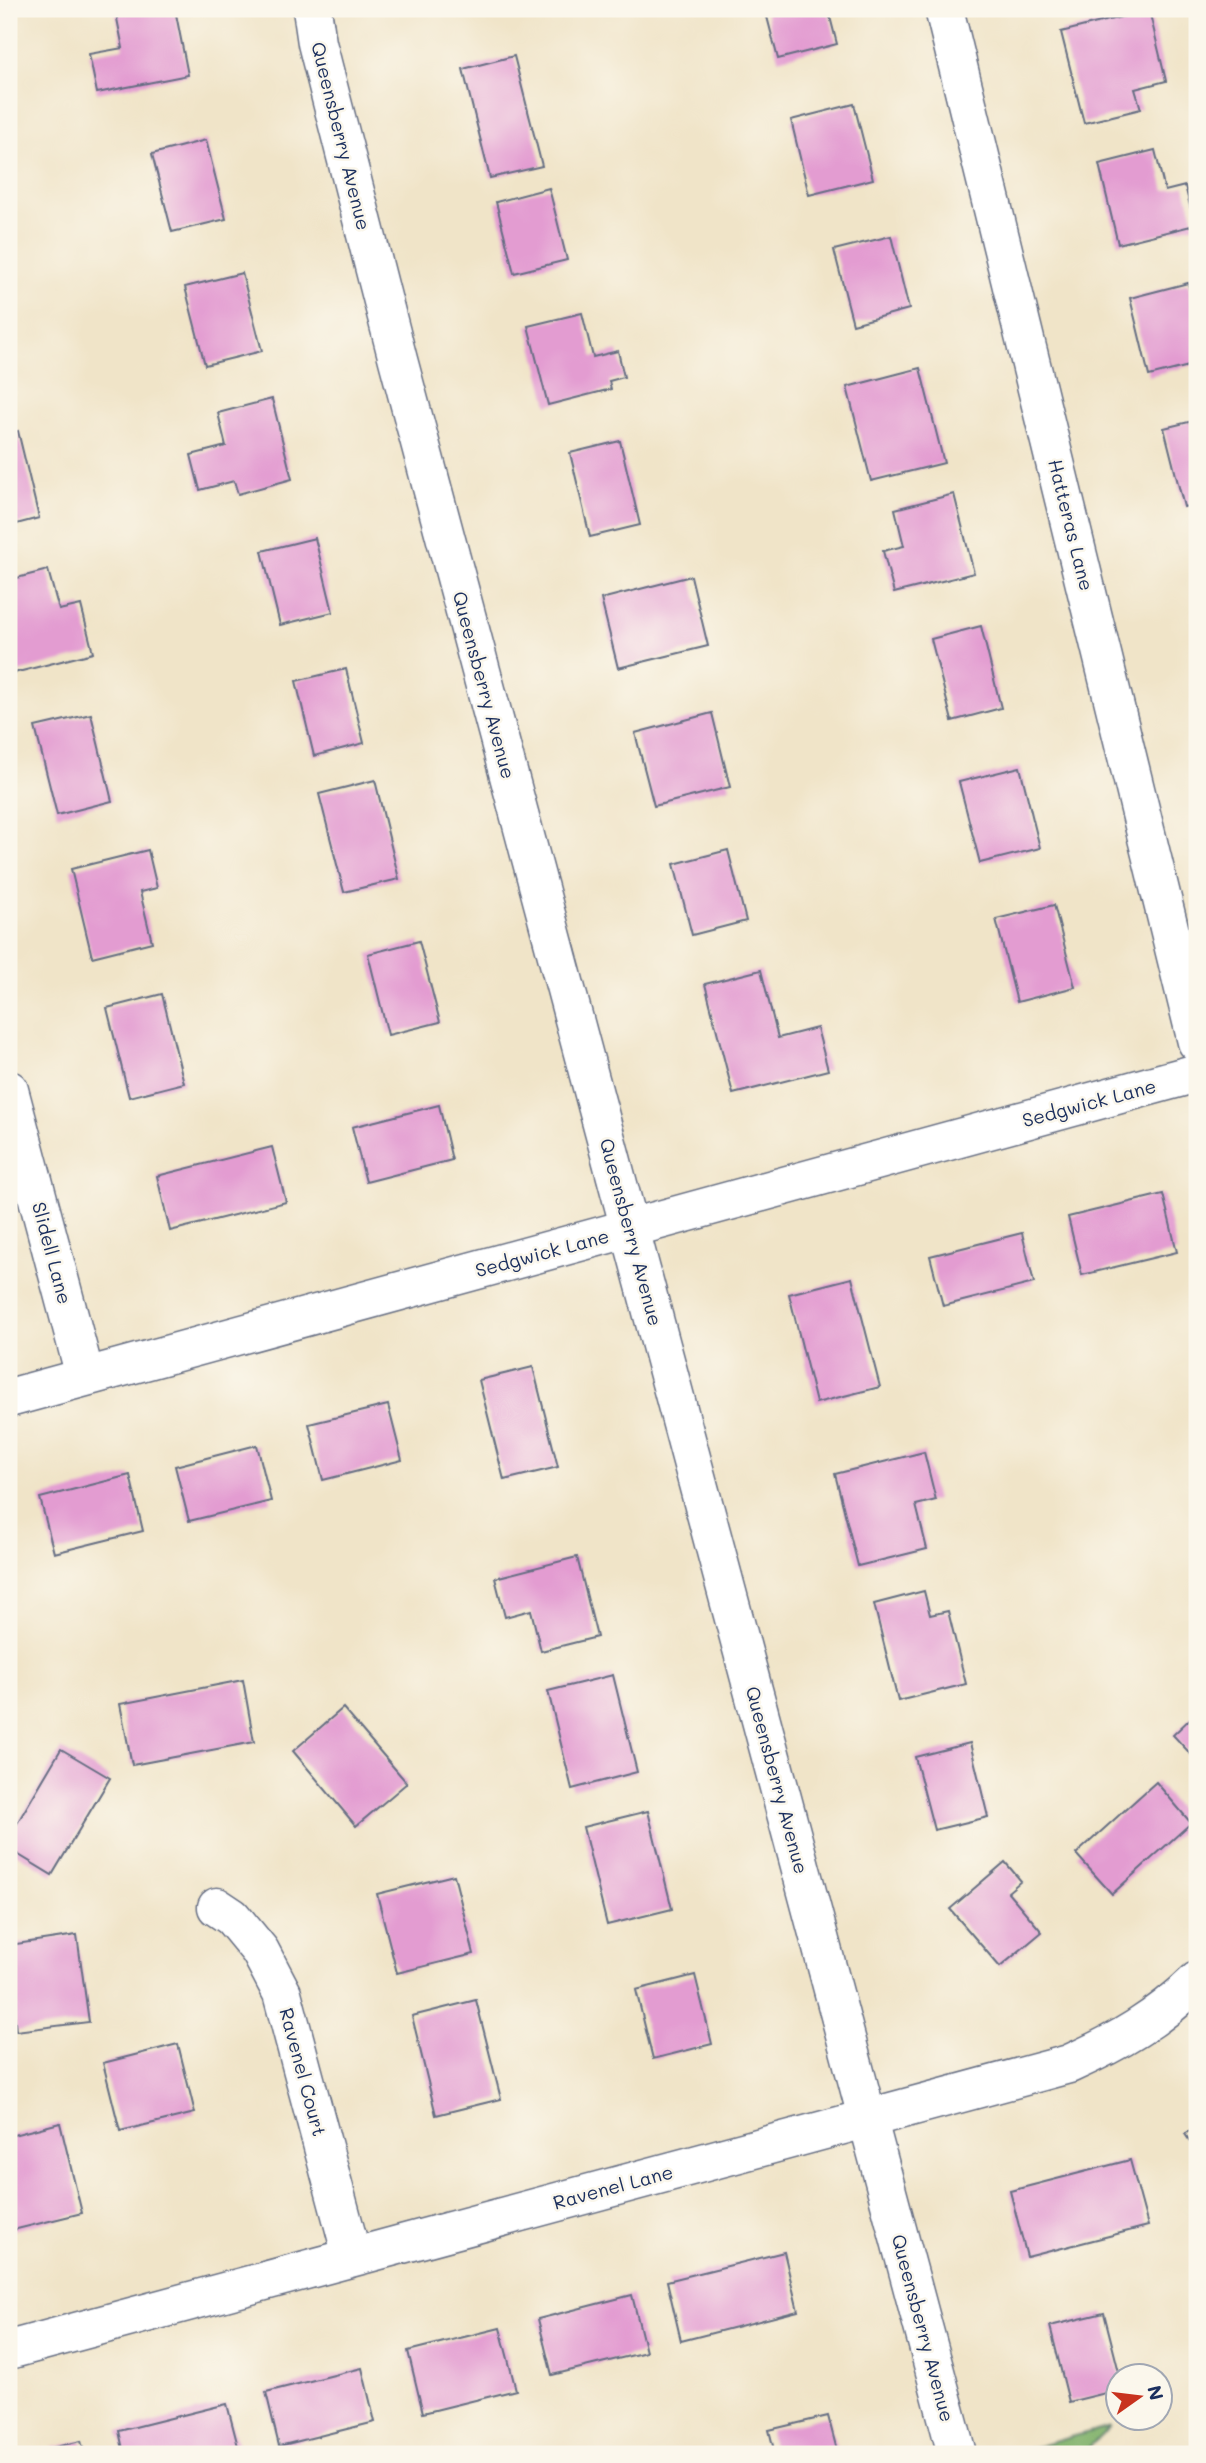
<svg xmlns="http://www.w3.org/2000/svg" width="1206" height="2463" viewBox="0 0 1206 2463" font-family="Mali,sans-serif">
  <style>
    .forest { fill: #83b36d; stroke: #4f7166; stroke-width: 2 }
    .building { fill: #e39cd1 }
    .lines { fill: none; stroke-linecap: round; stroke-linejoin: round }
    .minor-casing { stroke: #666e83; stroke-width: 41 }
    .tertiary-casing { stroke: #666e83; stroke-width: 41 }
    .minor { stroke: #fff; stroke-width: 38 }
    .tertiary { stroke: #fff; stroke-width: 38 }
    .labels { text-anchor: middle; stroke-width: 5; stroke-linejoin: round; paint-order: stroke }
    .street-label { font-size: 19px; fill: #1b2f5e; stroke: #fbf7ec }
  </style>
  <rect width="100%" height="100%" fill="#fbf7ec"/>
  <filter id="ink" filterUnits="userSpaceOnUse"><feTurbulence type="fractalNoise" baseFrequency=".0143" numOctaves="2"/><feDisplacementMap in="SourceGraphic" scale="14" xChannelSelector="R" yChannelSelector="G"/><feConvolveMatrix kernelMatrix="1 2 1 2 8 2 1 2 1" color-interpolation-filters="sRGB"/></filter>
  <filter id="wash" filterUnits="userSpaceOnUse"><feTurbulence type="fractalNoise" baseFrequency=".00686" numOctaves="4" result="noise"/><feDisplacementMap in="SourceGraphic" scale="28" xChannelSelector="R" yChannelSelector="G"/><feGaussianBlur stdDeviation="1.57" result="paint"/><feColorMatrix in="noise" values="0 0 0 0 0 0 0 0 0 0 0 0 0 0 0 0 0 1.4 0 .05"/><feComposite in="paint" operator="in"/></filter>
  <g filter="url(#wash)">
    <rect width="100%" height="100%" fill="#f0e4c8"/>
    <path class="forest" d="M1111,2426L1082,2454H1010Z"/>
    <g id="blocks">
      <g class="building">
        <path d="M115,9H175L188,75L97,93L89,54L123,48Z"/>
        <path d="M765,9H828L837,44L778,59Z"/>
        <path d="M1149,10L1166,81L1135,89L1141,109L1084,123L1061,32Z"/>
        <path d="M514,56L542,166L490,178L463,69Z"/>
        <path d="M854,104L873,179L809,195L791,120Z"/>
        <path d="M206,140L226,219L172,232L152,154Z"/>
        <path d="M1155,150L1165,191L1185,186L1195,225L1118,244L1099,164Z"/>
        <path d="M549,188L567,260L514,273L496,202Z"/>
        <path d="M891,236L909,309L853,324L834,250Z"/>
        <path d="M242,273L262,351L205,365L185,287Z"/>
        <path d="M1188,283L1197,318V364L1149,376L1130,298Z"/>
        <path d="M582,313L593,357L618,351L624,377L609,381L611,389L548,405L528,326Z"/>
        <path d="M920,368L944,463L871,481L847,387Z"/>
        <path d="M272,399L292,479L238,494L234,481L200,490L191,455L226,446L218,413Z"/>
        <path d="M1197,420V504L1184,507L1164,428Z"/>
        <path d="M18,431L39,518L9,526V433Z"/>
        <path d="M620,441L640,525L590,537L570,453Z"/>
        <path d="M954,494L974,573L894,593L883,551L904,546L895,509Z"/>
        <path d="M315,538L333,612L280,625L262,551Z"/>
        <path d="M48,570L59,610L81,605L93,653L14,673L9,652V580Z"/>
        <path d="M691,576L708,646L618,668L601,599Z"/>
        <path d="M981,626L1001,708L952,721L931,639Z"/>
        <path d="M346,669L364,743L314,756L296,681Z"/>
        <path d="M712,713L730,787L654,806L635,733Z"/>
        <path d="M91,714L112,801L57,815L35,727Z"/>
        <path d="M1020,767L1040,848L980,863L959,782Z"/>
        <path d="M375,780L399,879L344,892L319,794Z"/>
        <path d="M148,850L157,888L140,892L152,942L92,957L71,869Z"/>
        <path d="M728,850L746,921L692,935L674,864Z"/>
        <path d="M1054,905L1075,987L1017,1002L996,919Z"/>
        <path d="M419,941L440,1022L388,1035L368,954Z"/>
        <path d="M761,970L778,1038L817,1028L828,1070L733,1094L705,984Z"/>
        <path d="M162,994L184,1083L129,1097L107,1008Z"/>
        <path d="M439,1105L452,1160L366,1182L352,1127Z"/>
        <path d="M272,1147L286,1202L170,1231L157,1176Z"/>
        <path d="M1163,1194L1177,1252L1082,1275L1068,1217Z"/>
        <path d="M1022,1233L1034,1283L943,1306L930,1256Z"/>
        <path d="M852,1278L880,1387L816,1403L789,1294Z"/>
        <path d="M533,1367L558,1467L504,1480L479,1380Z"/>
        <path d="M388,1405L402,1460L323,1480L309,1424Z"/>
        <path d="M257,1445L271,1501L189,1521L175,1466Z"/>
        <path d="M924,1452L936,1500L916,1505L927,1549L858,1566L835,1474Z"/>
        <path d="M130,1475L143,1531L54,1553L40,1498Z"/>
        <path d="M577,1557L597,1637L541,1651L531,1610L505,1617L495,1578Z"/>
        <path d="M924,1591L930,1615L948,1611L966,1684L898,1701L874,1604Z"/>
        <path d="M613,1675L637,1772L572,1789L548,1691Z"/>
        <path d="M243,1680L254,1742L132,1765L120,1704Z"/>
        <path d="M343,1708L407,1783L356,1826L293,1751Z"/>
        <path d="M1197,1712V1761L1173,1735Z"/>
        <path d="M970,1743L988,1817L934,1830L915,1757Z"/>
        <path d="M61,1749L110,1778L52,1875L9,1849V1837Z"/>
        <path d="M1156,1782L1191,1823L1112,1894L1076,1854Z"/>
        <path d="M648,1811L672,1909L607,1925L583,1827Z"/>
        <path d="M1005,1862L1021,1881L1008,1892L1042,1932L1000,1967L950,1909Z"/>
        <path d="M454,1875L474,1954L397,1973L377,1894Z"/>
        <path d="M77,1935L89,2022L16,2031L9,1972V1945Z"/>
        <path d="M695,1975L712,2044L653,2059L636,1990Z"/>
        <path d="M476,2000L501,2099L436,2115L412,2016Z"/>
        <path d="M178,2044L195,2113L120,2131L103,2063Z"/>
        <path d="M60,2123L82,2213L9,2231V2136Z"/>
        <path d="M1197,2125V2152L1185,2134Z"/>
        <path d="M1130,2160L1148,2226L1027,2257L1010,2191Z"/>
        <path d="M784,2252L798,2311L681,2341L667,2281Z"/>
        <path d="M632,2295L646,2352L552,2375L538,2319Z"/>
        <path d="M1104,2313L1120,2376L1118,2390L1069,2402L1050,2326Z"/>
        <path d="M500,2328L516,2390L423,2413L408,2351Z"/>
        <path d="M362,2368L375,2422L279,2446L266,2392Z"/>
        <path d="M227,2404L240,2454H124L119,2431Z"/>
        <path d="M828,2416L838,2454H775L769,2430Z"/>
        <path d="M81,2441L85,2454H30V2453Z"/>
      </g>
    </g>
  </g>
  <g filter="url(#ink)">
    <use href="#blocks" fill-opacity="0" stroke="#666e83" stroke-width="2"/>
    <g class="lines">
      <defs>
        <g id="minor">
          <path d="M944,9L1197,1042"/>
          <path d="M9,1090L85,1376"/>
          <path d="M9,1398L1197,1073"/>
          <path d="M217,1907L232,1917L260,1951L282,1993L352,2256"/>
          <path d="M9,2350L1069,2064C1118,2042 1158,2019 1197,1981"/>
        </g>
        <path id="tertiary" d="M312,9L317,43L398,360L957,2454"/>
      </defs>
      <use href="#minor" class="minor-casing"/>
      <use href="#tertiary" class="tertiary-casing"/>
      <use href="#minor" class="minor"/>
      <use href="#tertiary" class="tertiary"/>
    </g>
  </g>
  <g class="labels">
    <g class="street-label">
      <text transform="translate(341 136) rotate(76)" y="7">Queensberry Avenue</text>
      <text transform="translate(1071 525) rotate(76)" y="7">Hatteras Lane</text>
      <text transform="translate(484 685) rotate(75)" y="7">Queensberry Avenue</text>
      <text transform="translate(1089 1103) rotate(-15)" y="7">Sedgwick Lane</text>
      <text transform="translate(631 1232) rotate(75)" y="7">Queensberry Avenue</text>
      <text transform="translate(52 1253) rotate(75)" y="7">Slidell Lane</text>
      <text transform="translate(542 1253) rotate(-15)" y="7">Sedgwick Lane</text>
      <text transform="translate(777 1780) rotate(75)" y="7">Queensberry Avenue</text>
      <text transform="translate(303 2072) rotate(75)" y="7">Ravenel Court</text>
      <text transform="translate(613 2187) rotate(-15)" y="7">Ravenel Lane</text>
      <text transform="translate(923 2328) rotate(75)" y="7">Queensberry Avenue</text>
    </g>
  </g>
  <rect width="1206" height="2463" fill="none" stroke="#fbf7ec" stroke-width="35"/>
  <g transform="translate(1139 2397) rotate(76)"><circle r="33" fill="#fbf7ec" stroke="#a1a7b3" stroke-width="2"/>
  <path d="M0-5L12 26L0 18L-12 26Z" fill="#c8321e"/>
  <text y="-10" font-size="19" font-weight="bold" text-anchor="middle" fill="#1b2f5e">N</text>
  </g>
</svg>
